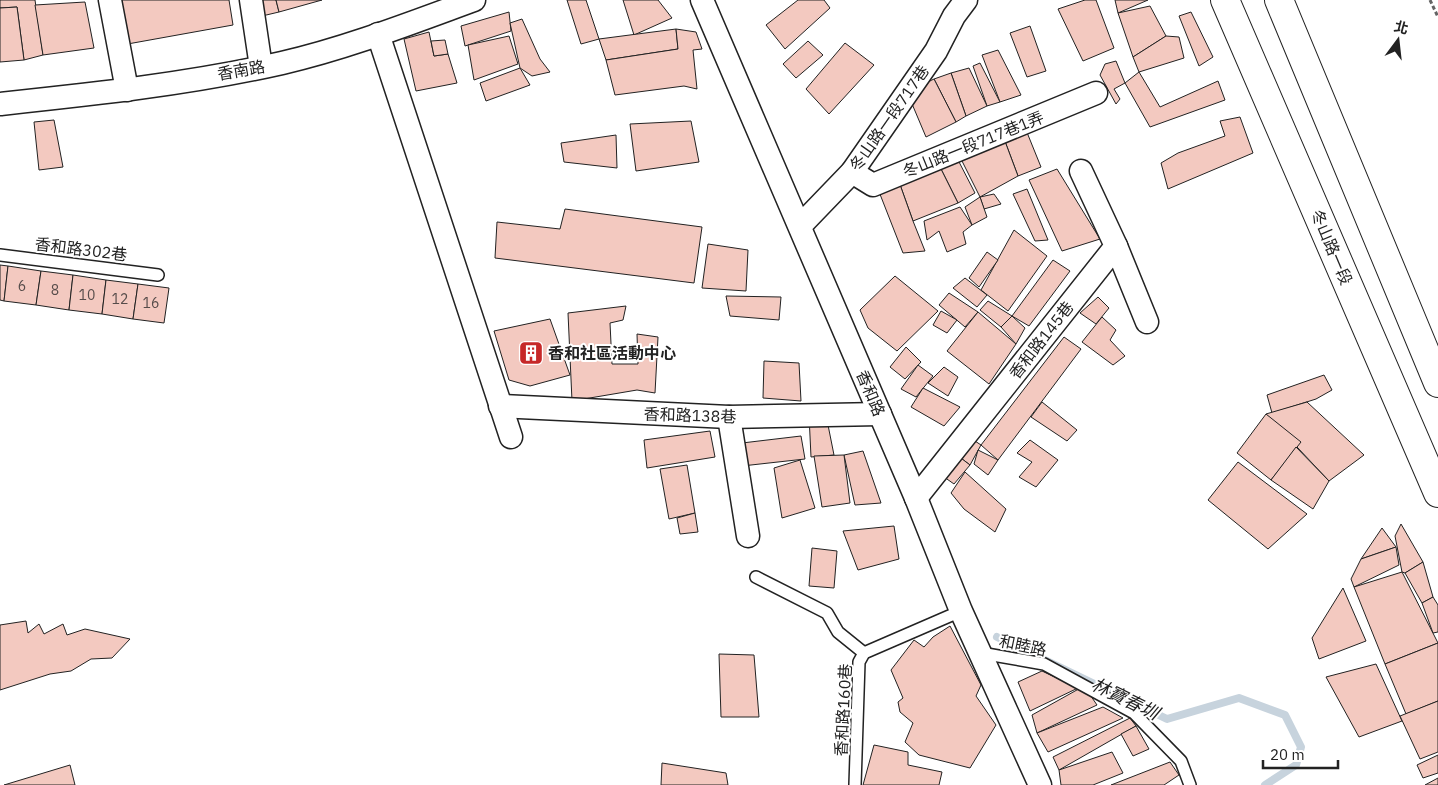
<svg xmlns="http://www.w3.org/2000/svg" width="1438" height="785" viewBox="0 0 1438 785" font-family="'IBM Plex Sans','Noto Sans TC',sans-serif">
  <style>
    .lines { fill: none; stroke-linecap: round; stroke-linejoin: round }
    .stream { stroke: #c7d3dd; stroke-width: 8 }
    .building { fill: #f3c9c0; stroke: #222 }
    .service-casing { stroke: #222; stroke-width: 14 }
    .minor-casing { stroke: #222; stroke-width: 25 }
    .primary-casing { stroke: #222; stroke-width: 30 }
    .path { stroke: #646464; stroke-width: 3; stroke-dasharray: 4 2.5; stroke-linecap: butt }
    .service { stroke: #fff; stroke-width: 11 }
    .minor { stroke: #fff; stroke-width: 22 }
    .primary { stroke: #fff; stroke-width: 28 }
    .labels { text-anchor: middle; stroke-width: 4; stroke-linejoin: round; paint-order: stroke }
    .number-label { font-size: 14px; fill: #564c4a }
    .street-label { font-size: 16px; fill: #222; stroke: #fff }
    .poi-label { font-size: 16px; font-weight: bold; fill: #222; stroke: #fff; text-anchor: start }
    .water-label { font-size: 18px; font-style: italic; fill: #222; stroke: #fff }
  </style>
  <rect width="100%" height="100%" fill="#fff"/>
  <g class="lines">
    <path class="stream" d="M997,637L1167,719L1239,698L1285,715L1301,747L1296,765L1265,785"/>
  </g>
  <g class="building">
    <path d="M0,0H35L43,55L24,60L17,7L0,8Z"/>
    <path d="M114,0H229L233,25L122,45Z"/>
    <path d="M259,0H276L279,12L262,16Z"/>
    <path d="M276,0H322L279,12Z"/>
    <path d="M567,0H586L599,39L581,44Z"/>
    <path d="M623,0H658L672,18L634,35Z"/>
    <path d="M798,0H824L830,8L785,49L766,25Z"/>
    <path d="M1085,0H1096L1114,48L1083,61L1058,9Z"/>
    <path d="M1115,0H1148L1118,13Z"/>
    <path d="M85,2L94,48L43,55L35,5Z"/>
    <path d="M1150,6L1166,36L1133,57L1118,13Z"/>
    <path d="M17,7L24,60L0,62V8Z"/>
    <path d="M509,12L511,31L465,46L461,26Z"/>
    <path d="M1191,12L1213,57L1199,66L1179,16Z"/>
    <path d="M522,19L540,59L550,72L532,76L520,68L510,23Z"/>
    <path d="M1030,26L1046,71L1027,77L1010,33Z"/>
    <path d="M676,29L678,49L606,60L599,39Z"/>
    <path d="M676,29L696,32L702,49L693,50L697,89L684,86L615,95L606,60L678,49Z"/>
    <path d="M429,32L434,56L448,54L457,83L416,91L404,39Z"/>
    <path d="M509,36L518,64L474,80L468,45Z"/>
    <path d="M1166,36L1179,37L1184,58L1139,72L1133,57Z"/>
    <path d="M445,40L448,54L434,56L431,41Z"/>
    <path d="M808,41L823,55L796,78L783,64Z"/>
    <path d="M845,43L874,65L829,114L806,89Z"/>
    <path d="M998,50L1021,95L1000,102L982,55Z"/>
    <path d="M1116,61L1125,83L1114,89L1120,99L1116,104L1100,75L1105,64Z"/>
    <path d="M980,63L1000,102L987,106L973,66Z"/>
    <path d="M520,68L530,85L486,101L480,83Z"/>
    <path d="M969,68L987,106L966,116L951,73Z"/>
    <path d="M1139,72L1160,107L1218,81L1225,100L1150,127L1125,83Z"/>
    <path d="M951,73L966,116L956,122L934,79Z"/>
    <path d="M934,79L956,122L926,137L907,92Z"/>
    <path d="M1240,117L1253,153L1168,189L1161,163L1178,153L1225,136L1220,121Z"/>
    <path d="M54,120L63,167L39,170L34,122Z"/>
    <path d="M691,121L699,162L636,171L630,124Z"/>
    <path d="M1026,130L1041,167L1018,176L1003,136Z"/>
    <path d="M616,135L617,168L564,162L561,143Z"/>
    <path d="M1003,136L1018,176L980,197L958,153Z"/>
    <path d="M957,158L975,193L958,203L938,163Z"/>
    <path d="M938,163L958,203L913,221L898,179Z"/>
    <path d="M1057,169L1100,239L1062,251L1029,180Z"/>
    <path d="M898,179L913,221L925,251L903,253L876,184Z"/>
    <path d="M1027,189L1048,240L1035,241L1013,194Z"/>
    <path d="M994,194L1001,204L984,209L980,197Z"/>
    <path d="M980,197L987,217L972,225L965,207Z"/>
    <path d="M960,207L972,225L963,232L966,244L947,252L939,231L927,240L924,221Z"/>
    <path d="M565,209L702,227L694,283L495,258L497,222L560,229Z"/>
    <path d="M1014,230L1047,256L1008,311L981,290Z"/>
    <path d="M708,244L748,250L746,291L702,288Z"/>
    <path d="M987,252L998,260L979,287L969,278Z"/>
    <path d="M1053,260L1070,271L1029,326L1012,316Z"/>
    <path d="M0,265L8,266L4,301L0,300Z"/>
    <path d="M8,266L41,271L36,305L4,301Z"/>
    <path d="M41,271L73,275L69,310L36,305Z"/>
    <path d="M73,275L106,280L102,314L69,310Z"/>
    <path d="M895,276L938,311L897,351L868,328L860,310Z"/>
    <path d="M965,278L987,295L977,307L953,288Z"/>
    <path d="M106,280L138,284L133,319L102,314Z"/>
    <path d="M138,284L169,288L164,323L133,319Z"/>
    <path d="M949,293L978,312L965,327L939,305Z"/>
    <path d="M726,296L781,297L779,320L730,316Z"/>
    <path d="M1098,297L1109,308L1096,324L1080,313Z"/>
    <path d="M988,301L1012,316L1001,327L980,310Z"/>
    <path d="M626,306L623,320L610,323L612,364H638L637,334L658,337L655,393L637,390L572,401L568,313Z"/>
    <path d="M941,311L957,320L947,333L933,325Z"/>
    <path d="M978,312L1016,344L989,384L947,351Z"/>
    <path d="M1012,316L1025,328L1016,344L1001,327Z"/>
    <path d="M1102,317L1116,330L1110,340L1125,356L1113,365L1082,342Z"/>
    <path d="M550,319L570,375L530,386L509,380L494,331Z"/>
    <path d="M1064,337L1081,349L998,460L981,445Z"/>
    <path d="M906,347L921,362L905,379L890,367Z"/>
    <path d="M764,361L799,363L801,401L763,398Z"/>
    <path d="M918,365L933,376L916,397L901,389Z"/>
    <path d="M944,367L958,377L948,396L928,383Z"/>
    <path d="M1324,375L1332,390L1316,399L1272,413L1267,395Z"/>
    <path d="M923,388L960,407L944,426L911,407Z"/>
    <path d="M1042,402L1077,430L1067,441L1031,417Z"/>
    <path d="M1307,402L1364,455L1329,481L1266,414Z"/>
    <path d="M1266,414L1301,442L1271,480L1237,453Z"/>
    <path d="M809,415L827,420L834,455L811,457Z"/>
    <path d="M710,431L715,457L647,468L644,440Z"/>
    <path d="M966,435L981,445L970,465L953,452Z"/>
    <path d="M801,436L805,459L742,466V443Z"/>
    <path d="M1030,440L1058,460L1036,487L1019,477L1032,462L1017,453Z"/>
    <path d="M1296,447L1329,481L1313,509L1271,480Z"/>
    <path d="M978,450L998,460L988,475L974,464Z"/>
    <path d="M863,451L881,503L855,505L844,455Z"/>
    <path d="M953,452L970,465L954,484L937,472Z"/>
    <path d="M844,455L850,503L822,507L814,456Z"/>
    <path d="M800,460L815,508L782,518L774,468Z"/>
    <path d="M1238,462L1307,514L1268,549L1208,500Z"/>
    <path d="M687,465L695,513L669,519L660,469Z"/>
    <path d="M965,472L1006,509L995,532L964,509L951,493Z"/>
    <path d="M695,513L698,532L680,534L677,518Z"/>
    <path d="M1401,524L1423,562L1405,573L1402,572L1395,536Z"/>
    <path d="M894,526L899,559L858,570L843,531Z"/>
    <path d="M1382,528L1396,547L1361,559Z"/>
    <path d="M1396,547L1399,565L1354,587L1351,579L1361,559Z"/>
    <path d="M812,548L837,551L834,588L809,586Z"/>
    <path d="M1423,562L1433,597L1422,603L1405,573Z"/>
    <path d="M1402,572L1438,643L1385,664L1354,587Z"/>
    <path d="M1343,588L1366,641L1319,659L1312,638Z"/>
    <path d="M1433,597L1438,605V632L1433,633L1422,603Z"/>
    <path d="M26,621L28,633L39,624L44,634L63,624L67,635L85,629L130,639L112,658L91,659L71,671L50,674L0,690V625Z"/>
    <path d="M950,626L981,685L976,696L996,725L970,768L919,755L905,742L913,723L900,712L898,702L903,698L891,670L914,640L924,647L933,637Z"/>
    <path d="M1438,643V701L1406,714L1385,664Z"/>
    <path d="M719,654L754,655L759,717H721Z"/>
    <path d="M1376,664L1402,721L1359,737L1326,677Z"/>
    <path d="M1042,671L1078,688L1030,711L1018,682Z"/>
    <path d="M1084,686L1097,705L1037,733L1032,715Z"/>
    <path d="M1438,701V752L1420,759L1400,716Z"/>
    <path d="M1103,707L1123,718L1048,752L1037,733Z"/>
    <path d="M1130,718L1136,726L1059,770L1053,757Z"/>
    <path d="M1136,726L1149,749L1133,756L1121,734Z"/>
    <path d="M874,745L908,752V765L942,772L939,785H863Z"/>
    <path d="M1112,752L1123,773L1093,785H1061L1059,770Z"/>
    <path d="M1438,755V773L1423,778L1417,765Z"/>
    <path d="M1170,762L1179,775L1164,785H1111Z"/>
    <path d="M662,763L726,773L728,785H661Z"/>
    <path d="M70,765L75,785H4Z"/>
    <path d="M1438,778V785H1425Z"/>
  </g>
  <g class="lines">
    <defs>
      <g id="service">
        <path d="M0,255L158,275"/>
        <path d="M756,577L827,613L838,632L864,653"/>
        <path d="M981,653L1044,664L1134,713L1181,761L1190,785"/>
        <path d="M855,785L859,662L864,653L961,611"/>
      </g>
      <g id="minor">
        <path d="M110,0L127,90"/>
        <path d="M251,0L261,67"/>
        <path d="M702,0L916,498L961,611L1040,785"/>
        <path d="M378,34L511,437"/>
        <path d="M0,104C94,94 189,84 282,63C347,48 411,23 474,0"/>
        <path d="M852,172L873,185L1096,93"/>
        <path d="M800,226L852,172L936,51L954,16L966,0"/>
        <path d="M1116,246L1147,322"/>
        <path d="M500,406L729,417L880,414"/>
        <path d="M729,417L748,536"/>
        <path d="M916,498L1116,246L1081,171"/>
      </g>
      <g id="primary">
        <path d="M1225,0L1438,493"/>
        <path d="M1279,0L1438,383"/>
      </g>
    </defs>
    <use href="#service" class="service-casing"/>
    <use href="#minor" class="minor-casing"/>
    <use href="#primary" class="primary-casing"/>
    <path class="path" d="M1430,0L1438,17"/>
    <use href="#service" class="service"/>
    <use href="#minor" class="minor"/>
    <use href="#primary" class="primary"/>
  </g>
  <defs>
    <symbol id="building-square" viewBox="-11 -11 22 22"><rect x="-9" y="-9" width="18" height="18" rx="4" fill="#c62828" stroke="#fff"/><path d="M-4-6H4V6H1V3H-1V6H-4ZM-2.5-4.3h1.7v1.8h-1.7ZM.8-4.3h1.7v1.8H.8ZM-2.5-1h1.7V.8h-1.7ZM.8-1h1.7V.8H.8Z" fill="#fff"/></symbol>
  </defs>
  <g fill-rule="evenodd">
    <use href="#building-square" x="517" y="339" width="28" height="28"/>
  </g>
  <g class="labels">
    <g class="number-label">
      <text x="22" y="291">6</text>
      <text x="55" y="295">8</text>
      <text x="87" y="300">10</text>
      <text x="120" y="304">12</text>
      <text x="151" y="308">16</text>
    </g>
    <g class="street-label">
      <text transform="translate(241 70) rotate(-10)" y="6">香南路</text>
      <text transform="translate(889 118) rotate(-55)" y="6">冬山路一段717巷</text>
      <text transform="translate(973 144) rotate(-22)" y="6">冬山路一段717巷1弄</text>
      <text transform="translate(1332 247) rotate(67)" y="6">冬山路一段</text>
      <text transform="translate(81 249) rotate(7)" y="6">香和路302巷</text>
      <text transform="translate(1041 340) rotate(-52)" y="6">香和路145巷</text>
      <text transform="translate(871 393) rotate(67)" y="6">香和路</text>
      <text transform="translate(690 415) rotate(2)" y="6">香和路138巷</text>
      <text transform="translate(1023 645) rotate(12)" y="6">和睦路</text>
      <text transform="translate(843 710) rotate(-87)" y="6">香和路160巷</text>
    </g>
    <g class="poi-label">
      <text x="548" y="359">香和社區活動中心</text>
    </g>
    <g class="water-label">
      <text transform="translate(1125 699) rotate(26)" y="6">林寶春圳</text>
    </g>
  </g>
  <g transform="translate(1398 40) rotate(15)" stroke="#ffffff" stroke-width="4" paint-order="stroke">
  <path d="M0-4L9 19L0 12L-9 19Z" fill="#222222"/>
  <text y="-8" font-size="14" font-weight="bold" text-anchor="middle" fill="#222222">北</text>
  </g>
  <path d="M1263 760v8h75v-8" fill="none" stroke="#222222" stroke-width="2.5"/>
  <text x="1270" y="760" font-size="15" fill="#222222" stroke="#ffffff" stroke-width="4" paint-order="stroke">20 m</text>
</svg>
